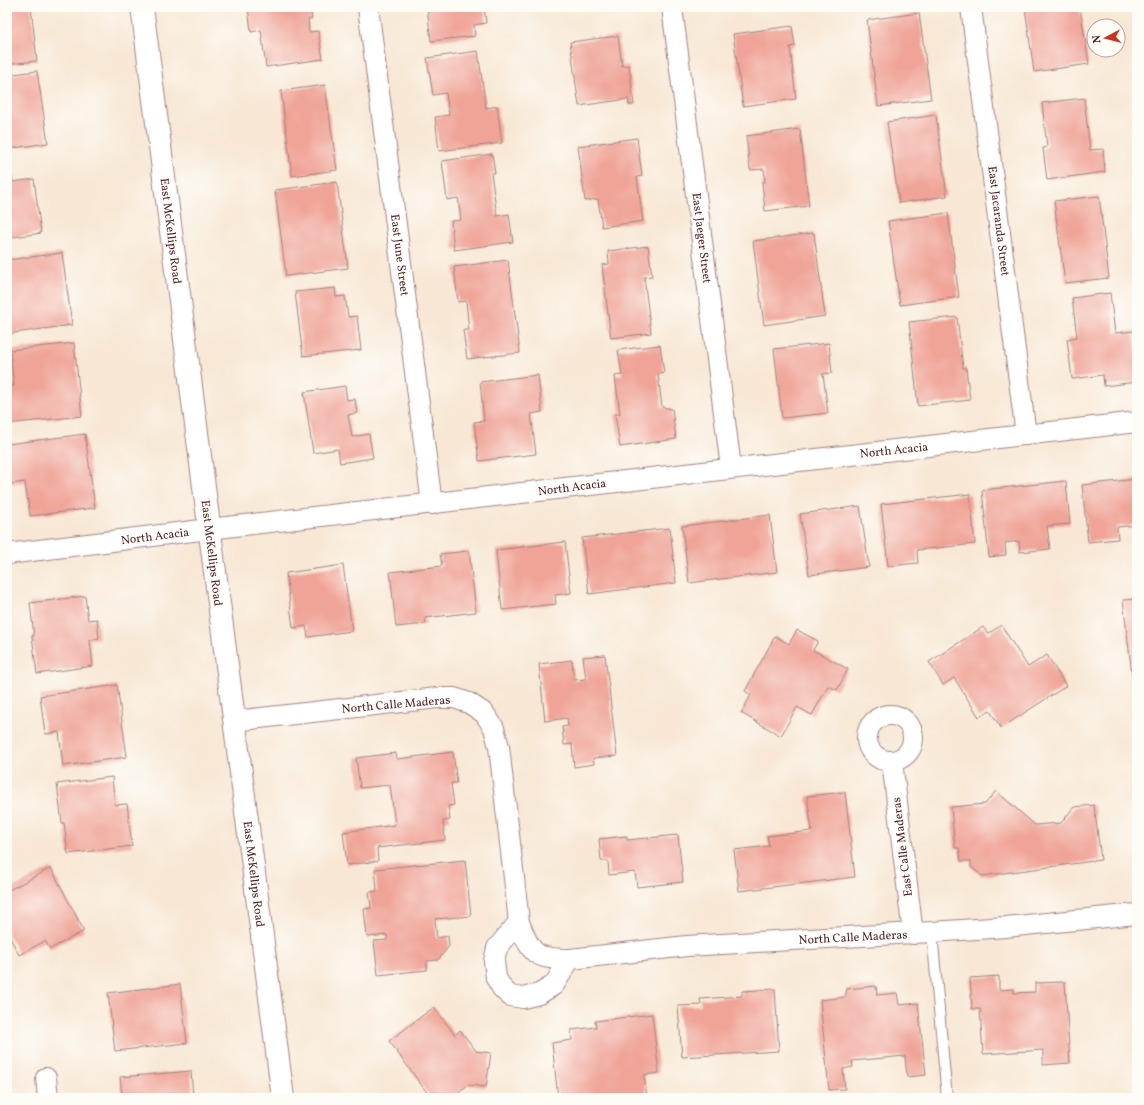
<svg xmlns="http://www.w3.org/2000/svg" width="1144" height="1105" viewBox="0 0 1144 1105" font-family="Vollkorn,serif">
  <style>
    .building { fill: #f0a498 }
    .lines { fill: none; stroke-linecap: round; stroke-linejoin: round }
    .service-casing { stroke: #a18380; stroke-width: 12 }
    .minor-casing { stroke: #a18380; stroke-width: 22 }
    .primary-casing { stroke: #a18380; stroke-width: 24 }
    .service { stroke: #fff; stroke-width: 10 }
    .minor { stroke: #fff; stroke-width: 20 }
    .primary { stroke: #fff; stroke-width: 22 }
    .labels { text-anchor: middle; stroke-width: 4; stroke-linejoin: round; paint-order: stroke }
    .street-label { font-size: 12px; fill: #4a1f2b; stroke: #fdfcf7 }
  </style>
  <rect width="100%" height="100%" fill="#fdfcf7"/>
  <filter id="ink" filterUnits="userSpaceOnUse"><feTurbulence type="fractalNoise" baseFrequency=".025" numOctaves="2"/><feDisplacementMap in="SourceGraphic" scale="8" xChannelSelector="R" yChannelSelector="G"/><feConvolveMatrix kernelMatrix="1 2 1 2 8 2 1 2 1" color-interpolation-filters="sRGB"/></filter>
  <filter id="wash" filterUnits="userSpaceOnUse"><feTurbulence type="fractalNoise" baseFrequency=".012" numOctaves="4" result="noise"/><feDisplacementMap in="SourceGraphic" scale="16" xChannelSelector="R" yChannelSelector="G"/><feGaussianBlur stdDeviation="0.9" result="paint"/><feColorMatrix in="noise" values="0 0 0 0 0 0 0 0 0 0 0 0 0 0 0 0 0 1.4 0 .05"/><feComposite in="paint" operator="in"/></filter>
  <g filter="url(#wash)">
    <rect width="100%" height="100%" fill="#f8e7d4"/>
    <g id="blocks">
      <g class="building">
        <path d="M7,7H31L37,61L7,64Z"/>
        <path d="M248,7H310L312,19H308L309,32L318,31L323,59L266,67L261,30L251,32Z"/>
        <path d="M427,7H484L486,23L474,25L475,36L431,41Z"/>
        <path d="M1025,7H1080L1089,64L1034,72Z"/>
        <path d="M919,13L931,99L878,106L867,20Z"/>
        <path d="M792,26L795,46L790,47L796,99L743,106L733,34Z"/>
        <path d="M618,36L622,66L629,65L634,105H629L628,99L579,106L570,42Z"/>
        <path d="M478,51L486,108L497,106L502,143L439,151L435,117L449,115L446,93L433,95L427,58Z"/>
        <path d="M37,71L48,143L7,149V75Z"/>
        <path d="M325,85L337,170L292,176L281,91Z"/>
        <path d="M1084,98L1090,150L1103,149L1105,172L1047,180L1043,148L1047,147L1042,103Z"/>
        <path d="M936,115L947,196L899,203L887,122Z"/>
        <path d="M800,129L809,206L765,211L762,182H765L764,169L750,170L746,136Z"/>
        <path d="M637,138L642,176L637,177L643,221L602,227L598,199L585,201L578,146Z"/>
        <path d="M492,154L495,173H491L497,216L509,214L513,242L454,250L451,221L461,220L458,198L447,200L442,161Z"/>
        <path d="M7,171H11L13,182L34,179L41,233L7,238Z"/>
        <path d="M337,182L348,268L286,276L275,190Z"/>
        <path d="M1099,196L1109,278L1065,283L1054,201Z"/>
        <path d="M948,213L959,297L900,305L888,221Z"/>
        <path d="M814,233L825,316L764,325L753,241Z"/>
        <path d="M648,246L652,276L644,277L651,333L611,338L602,265L609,264L608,251Z"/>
        <path d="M62,253L72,325L7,334V260Z"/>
        <path d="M508,260L520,353L467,359L463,330H469L466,301L458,302L454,267Z"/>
        <path d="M335,288L336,297L345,296L348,317L357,316L361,350L303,356L295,292Z"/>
        <path d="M1110,293L1115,333L1134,331L1137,357V382L1104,386L1103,375L1072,379L1067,339L1077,337L1072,298Z"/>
        <path d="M957,317L963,368H966L970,400L918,406L909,322Z"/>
        <path d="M74,343L82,416L7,424V386H14L10,350Z"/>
        <path d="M829,343L832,373L823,374L828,413L782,418L774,349Z"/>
        <path d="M660,345L664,373L658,374L662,407L672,409L676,439L620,447L615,414H620L615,376L622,375L618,350Z"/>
        <path d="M538,375L542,412L531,414L536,454L479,461L474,422L484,421L480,382Z"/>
        <path d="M345,386L347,400L355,399L357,413L348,415L352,437L369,434L373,458L340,463L338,449L313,453L304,392Z"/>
        <path d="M85,434L95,508L30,516L25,482L11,484L7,444Z"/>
        <path d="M1137,479V525L1117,527L1118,539L1088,542L1082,485Z"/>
        <path d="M1066,481L1070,524L1047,526L1050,549L1020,552L1019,541L1005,543L1006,555L989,557L982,490Z"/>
        <path d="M970,494L975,544L917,550L918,563L888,566L881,504Z"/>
        <path d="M860,506L869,567L809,575L800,514Z"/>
        <path d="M770,515L777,572L689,583L682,526Z"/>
        <path d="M670,528L676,583L589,594L582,538Z"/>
        <path d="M565,542L571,593L555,595L556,604L502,610L496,550Z"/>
        <path d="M469,551L476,612L425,618L426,624L396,627L390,572L442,566L440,554Z"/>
        <path d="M343,565L352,631L308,637L306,626L293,628L286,573Z"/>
        <path d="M85,596L88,620L97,619L99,638L90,640L93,666L37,674L32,636H34L30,603Z"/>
        <path d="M1137,599V708H1136L1123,600Z"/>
        <path d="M1001,625L1028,667L1047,655L1066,686L1001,728L990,711L979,717L954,678L943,685L929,662L983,627L988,634Z"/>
        <path d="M797,630L818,641L813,650L848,669L837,690L828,686L812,715L797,707L781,736L741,713L751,695L745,691L775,636L789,644Z"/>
        <path d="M605,655L617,756L593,758L594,764L574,767L572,744L564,745L562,727L568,726L567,718L545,721L539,664L572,660L574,680L586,679L583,657Z"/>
        <path d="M117,685L127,757L63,766L59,732L45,734L40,696Z"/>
        <path d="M453,752L457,783H451L454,805L448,806L450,820L443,821L445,840L377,848L378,861L347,865L343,832L395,825L390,785L360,788L356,758L396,753L397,759Z"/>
        <path d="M112,777L115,805L127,804L132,846L68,854L64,823H62L57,784Z"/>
        <path d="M996,791L1035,825L1061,823L1074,807L1094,805L1101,860L982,876L971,867V861H961L959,848H955L951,807L985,804Z"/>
        <path d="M845,792L855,877L739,891L734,850L769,846L767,836L812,831L807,796Z"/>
        <path d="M678,835L683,882L637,887L635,872L609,875L608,861H601L599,839L627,836V840Z"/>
        <path d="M465,860L471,916L435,919L437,938L448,936L449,946L438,960L427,961V970L378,975L374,941L387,940V935L367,937L364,909L371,908L369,892L377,891L375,869Z"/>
        <path d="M51,868L84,931L50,949L45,941L19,955L7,932V891Z"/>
        <path d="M999,976V990L1014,989V993L1035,992V983L1065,982L1070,1063L1043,1065V1050L983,1054L980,1009H972L970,978Z"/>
        <path d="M180,984L187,1043L115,1051L108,993Z"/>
        <path d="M876,986L877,995L897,993L899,1005L918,1003L926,1075L907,1077L905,1056L852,1061L853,1067L843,1069L845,1089L829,1090L820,1000L845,997L847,989Z"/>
        <path d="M775,989L779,1051L682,1057L678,1006L701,1005L700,999L742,996V991Z"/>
        <path d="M434,1007L455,1035L460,1030L476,1051L491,1053L486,1087L468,1085L450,1098H431L389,1041Z"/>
        <path d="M652,1014L659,1073L644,1075L647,1097L558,1098L552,1043L572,1040L571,1030L596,1027L595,1021Z"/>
        <path d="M191,1071L193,1098H122L120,1077Z"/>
      </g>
    </g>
  </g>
  <g filter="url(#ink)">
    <use href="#blocks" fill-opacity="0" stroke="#a18380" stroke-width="1"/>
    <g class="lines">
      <defs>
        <path id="service" d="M932,932L947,1098"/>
        <g id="minor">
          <path d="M368,7L432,504"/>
          <path d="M672,7L731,468"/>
          <path d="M971,7L1026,435"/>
          <path d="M7,554L209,529L1137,422"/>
          <circle cx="890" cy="738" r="23"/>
          <path d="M234,721L437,698H454L469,703L484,713L494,728L499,747L519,922C523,932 527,946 536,953C544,959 560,959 570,959L687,946L932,932L1006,927L1137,914"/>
          <path d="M892,761L913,934"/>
          <path d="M519,922L497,948L494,961L496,978L502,988L510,996L523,998L539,994L554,985L570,959"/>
          <path d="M46,1078L48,1098"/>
        </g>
        <path id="primary" d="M142,7L283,1098"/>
      </defs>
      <use href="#service" class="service-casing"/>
      <use href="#minor" class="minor-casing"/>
      <use href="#primary" class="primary-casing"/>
      <use href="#service" class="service"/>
      <use href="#minor" class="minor"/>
      <use href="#primary" class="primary"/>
    </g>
  </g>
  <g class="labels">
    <g class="street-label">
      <text transform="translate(999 221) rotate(83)" y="4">East Jacaranda Street</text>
      <text transform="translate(171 231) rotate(83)" y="4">East McKellips Road</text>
      <text transform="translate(702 238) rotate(83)" y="4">East Jaeger Street</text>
      <text transform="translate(400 255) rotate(83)" y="4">East June Street</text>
      <text transform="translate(894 450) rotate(-6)" y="4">North Acacia</text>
      <text transform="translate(572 487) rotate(-7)" y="4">North Acacia</text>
      <text transform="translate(155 536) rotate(-7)" y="4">North Acacia</text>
      <text transform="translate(212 553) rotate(83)" y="4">East McKellips Road</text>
      <text transform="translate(396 704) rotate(-5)" y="4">North Calle Maderas</text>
      <text transform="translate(902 847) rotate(-97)" y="4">East Calle Maderas</text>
      <text transform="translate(254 874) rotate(83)" y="4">East McKellips Road</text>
      <text transform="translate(853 937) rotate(-3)" y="4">North Calle Maderas</text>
    </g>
  </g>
  <rect width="1144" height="1105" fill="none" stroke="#fdfcf7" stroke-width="24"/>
  <g transform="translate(1106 38) rotate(263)"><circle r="19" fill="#fdfcf7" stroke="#b5a4a5"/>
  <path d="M0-3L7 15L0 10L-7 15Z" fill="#c8321e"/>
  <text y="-6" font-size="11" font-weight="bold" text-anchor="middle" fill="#4a1f2b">N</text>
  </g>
</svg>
